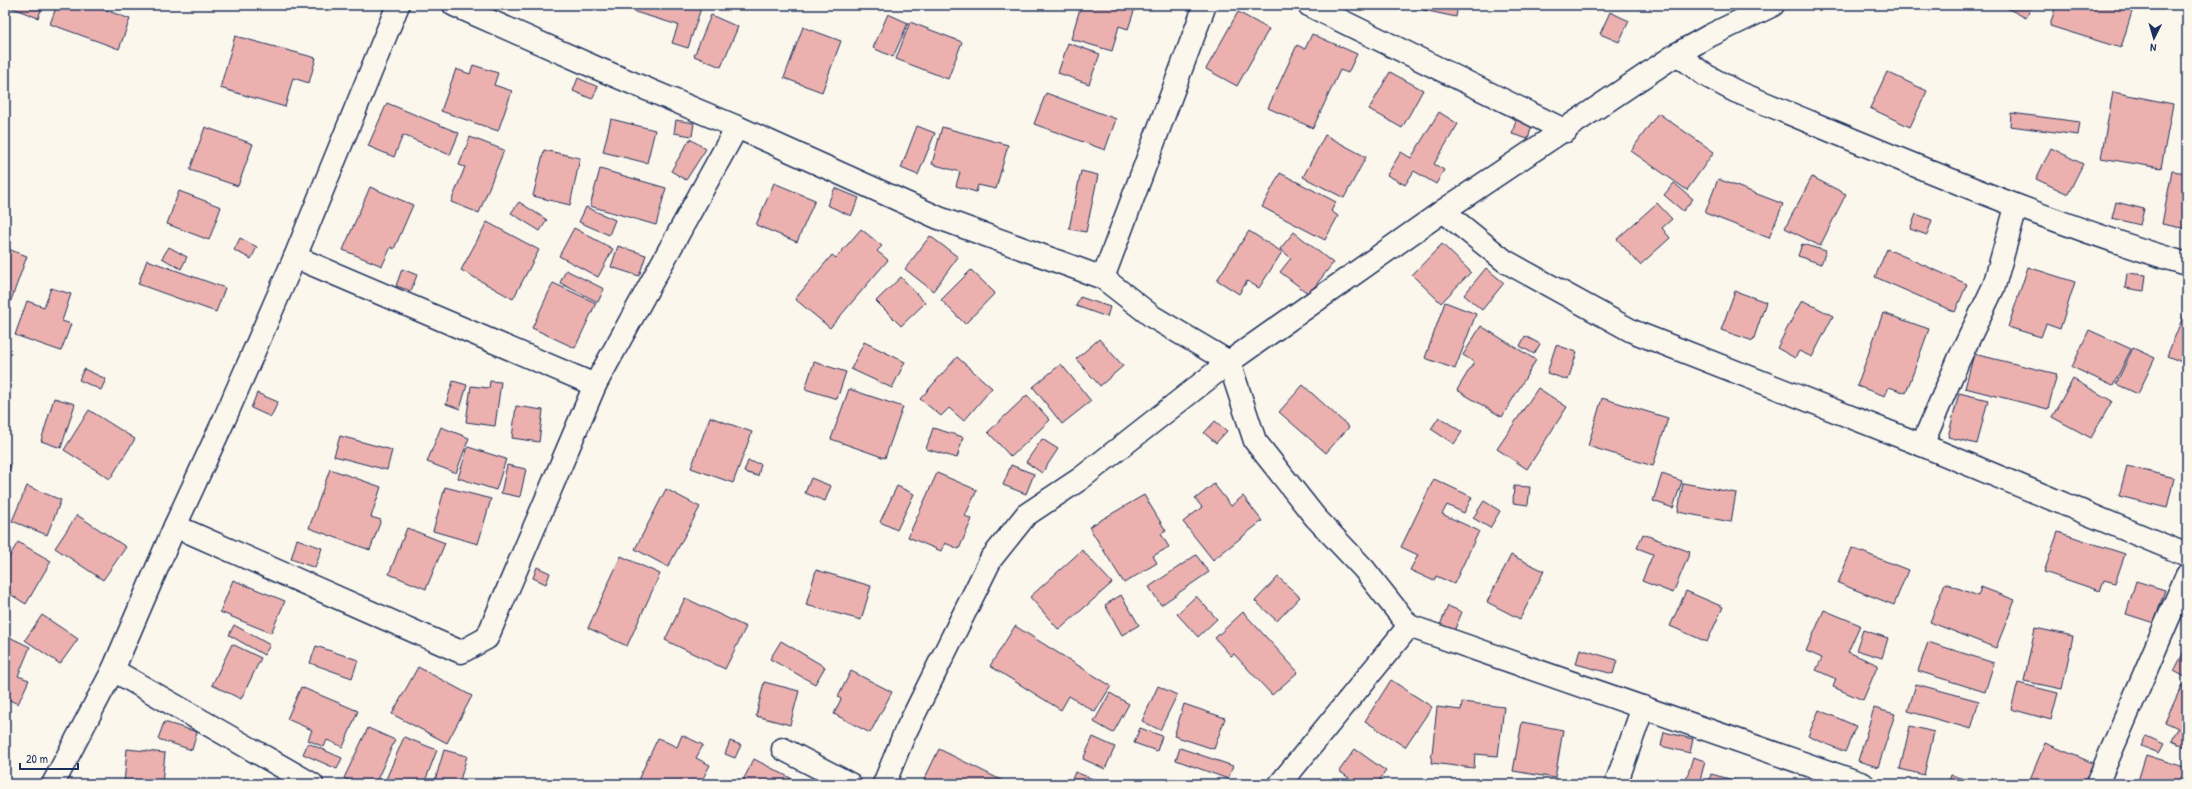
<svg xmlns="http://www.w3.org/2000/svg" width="2192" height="789" viewBox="0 0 2192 789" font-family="'Patrick Hand',sans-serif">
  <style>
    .building { fill: #ecb1ae; stroke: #1b2f5e }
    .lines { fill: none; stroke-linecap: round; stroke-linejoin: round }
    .minor-casing { stroke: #1b2f5e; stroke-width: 25 }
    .minor { stroke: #fbf7ec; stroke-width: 22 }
  </style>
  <rect width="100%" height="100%" fill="#fbf7ec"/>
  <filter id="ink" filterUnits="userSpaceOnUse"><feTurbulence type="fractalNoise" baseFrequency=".025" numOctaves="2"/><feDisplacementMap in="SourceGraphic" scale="8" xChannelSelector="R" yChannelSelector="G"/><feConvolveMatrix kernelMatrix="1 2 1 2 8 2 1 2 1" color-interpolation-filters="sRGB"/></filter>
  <g filter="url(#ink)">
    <g class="building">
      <path d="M5,5H43L38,18Z"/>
      <path d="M57,5H92L130,19L119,49L50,24Z"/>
      <path d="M638,5H702L688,48L672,43L678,25L635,12Z"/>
      <path d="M1081,5H1136L1128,29L1119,26L1112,51L1071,39Z"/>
      <path d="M1400,5H1458L1456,17Z"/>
      <path d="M2001,5H2032L2026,18Z"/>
      <path d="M2056,5H2134L2121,48L2050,26Z"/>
      <path d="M1238,12L1269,29L1237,86L1206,69Z"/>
      <path d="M1610,12L1629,21L1619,42L1600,34Z"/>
      <path d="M888,14L908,23L893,57L873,48Z"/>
      <path d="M711,15L738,27L721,67L694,56Z"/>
      <path d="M910,22L962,42L948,79L896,59Z"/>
      <path d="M803,27L841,41L822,92L784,78Z"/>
      <path d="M1312,34L1357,54L1348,73L1340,70L1313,128L1268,108L1297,45L1305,49Z"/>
      <path d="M235,36L316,58L309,83L293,78L285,107L220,88Z"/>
      <path d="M1068,43L1100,54L1089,84L1058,73Z"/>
      <path d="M473,65L498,73L494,85L512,91L498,131L441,111L456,69L470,74Z"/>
      <path d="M1390,72L1423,90L1402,128L1369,109Z"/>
      <path d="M1887,72L1927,91L1910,127L1870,108Z"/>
      <path d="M578,78L598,87L592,99L573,91Z"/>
      <path d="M2113,92L2173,104L2161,168L2101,158Z"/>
      <path d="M1046,93L1116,119L1105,150L1034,124Z"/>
      <path d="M387,103L459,133L450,155L403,135L394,157L368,146Z"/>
      <path d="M1439,112L1458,124L1434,164L1444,170L1436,184L1414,171L1405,185L1387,175L1401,152L1411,158Z"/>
      <path d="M1658,113L1714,152L1687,190L1631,151Z"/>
      <path d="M2011,113L2080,122L2078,135L2010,126Z"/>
      <path d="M611,119L655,130L647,163L603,152Z"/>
      <path d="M676,120L694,123L692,136L674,133Z"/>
      <path d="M1516,120L1532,125L1528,139L1512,134Z"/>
      <path d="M917,126L935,133L918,175L901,168Z"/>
      <path d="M205,127L253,144L238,186L190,170Z"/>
      <path d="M942,127L1008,145L996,189L978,185L976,192L956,186L960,172L932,164Z"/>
      <path d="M1325,135L1366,157L1344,198L1303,177Z"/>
      <path d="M470,137L504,150L479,213L451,202L465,167L459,165Z"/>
      <path d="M690,139L706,149L686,180L671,171Z"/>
      <path d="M2051,148L2083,164L2068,194L2036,179Z"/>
      <path d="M544,150L580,158L570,205L533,196Z"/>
      <path d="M600,169L666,188L656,225L590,206Z"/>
      <path d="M1081,171L1098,175L1086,232L1069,229Z"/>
      <path d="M2172,171L2187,173V229L2162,224Z"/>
      <path d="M1280,173L1336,202L1331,211L1338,216L1325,240L1262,207Z"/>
      <path d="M1812,177L1846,194L1820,246L1785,228Z"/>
      <path d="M1718,179L1783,204L1769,238L1705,213Z"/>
      <path d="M774,183L815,200L797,242L756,225Z"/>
      <path d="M1674,183L1693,199L1683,211L1664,195Z"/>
      <path d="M370,187L413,205L394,249L391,247L382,266L343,250Z"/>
      <path d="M835,188L859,198L851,216L827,205Z"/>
      <path d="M179,191L221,207L209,240L167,224Z"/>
      <path d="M519,202L547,220L540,231L511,213Z"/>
      <path d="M2116,202L2144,209L2140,225L2112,218Z"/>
      <path d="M1657,203L1672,219L1662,228L1670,238L1640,265L1617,239Z"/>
      <path d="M586,207L615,220L609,235L579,222Z"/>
      <path d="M1916,214L1932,220L1927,235L1910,229Z"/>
      <path d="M487,222L539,250L513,299L461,270Z"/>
      <path d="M574,228L613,249L598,277L559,256Z"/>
      <path d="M861,229L882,246L877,251L888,260L830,328L795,299L832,255L836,258Z"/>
      <path d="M1249,231L1282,252L1259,288L1247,281L1239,294L1217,280Z"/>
      <path d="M1294,232L1333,263L1309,294L1280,272L1291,258L1280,249Z"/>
      <path d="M930,236L958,257L933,291L905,269Z"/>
      <path d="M240,238L257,247L251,259L234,250Z"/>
      <path d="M1442,244L1471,272L1441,303L1412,275Z"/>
      <path d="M1802,244L1826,251L1821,264L1798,256Z"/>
      <path d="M618,246L646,255L639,276L611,267Z"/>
      <path d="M169,247L187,257L181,269L162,258Z"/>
      <path d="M5,248L27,256L10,303L5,301Z"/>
      <path d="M1887,249L1967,284L1955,312L1875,277Z"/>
      <path d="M147,260L225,288L216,312L138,284Z"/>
      <path d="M2028,267L2075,282L2060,329L2046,324L2041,337L2008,327Z"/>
      <path d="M1486,268L1504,283L1482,310L1464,295Z"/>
      <path d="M402,269L417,275L411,291L396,286Z"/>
      <path d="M566,270L604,289L598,302L560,283Z"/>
      <path d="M971,270L995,293L965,324L941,300Z"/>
      <path d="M2127,273L2146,275L2144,291L2125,288Z"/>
      <path d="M901,277L925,303L901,326L876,301Z"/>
      <path d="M553,283L596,303L575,348L532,328Z"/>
      <path d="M51,288L71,294L62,321L71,324L61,351L15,335L27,301L44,307Z"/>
      <path d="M1735,291L1766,302L1753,341L1721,330Z"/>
      <path d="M1080,297L1110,307L1107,317L1076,306Z"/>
      <path d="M1802,300L1833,316L1812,357L1799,351L1795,358L1777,348Z"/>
      <path d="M1445,302L1476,314L1455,369L1425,358Z"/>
      <path d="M2187,307V364L2167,356Z"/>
      <path d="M1883,313L1929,329L1906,393L1889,387L1885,396L1857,386Z"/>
      <path d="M1481,326L1536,360L1502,417L1457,390L1474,362L1463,355Z"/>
      <path d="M2089,330L2131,349L2113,386L2072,367Z"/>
      <path d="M1525,336L1540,344L1534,354L1520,346Z"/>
      <path d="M1099,339L1123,366L1100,386L1076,359Z"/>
      <path d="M864,342L905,362L892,388L851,369Z"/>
      <path d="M1556,345L1577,352L1568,380L1547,373Z"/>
      <path d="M2133,348L2155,358L2138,394L2116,384Z"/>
      <path d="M1974,354L2057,374L2048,409L1965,388Z"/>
      <path d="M957,357L992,388L964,421L949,408L941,416L920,399Z"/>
      <path d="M814,362L846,372L837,399L805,389Z"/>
      <path d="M1061,364L1091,401L1062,424L1033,387Z"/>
      <path d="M84,369L106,379L101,390L79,380Z"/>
      <path d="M2073,379L2112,401L2091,438L2052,417Z"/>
      <path d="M453,381L467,385L460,409L446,404Z"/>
      <path d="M490,381L501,382L495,426L466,422L471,386L489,388Z"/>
      <path d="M1303,385L1349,427L1326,453L1279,412Z"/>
      <path d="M1538,388L1567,407L1527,469L1497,449Z"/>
      <path d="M849,389L903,407L885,458L831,439Z"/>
      <path d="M257,393L278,402L271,417L251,408Z"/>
      <path d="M1959,393L1988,400L1977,444L1948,437Z"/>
      <path d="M1027,395L1050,420L1011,457L988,432Z"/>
      <path d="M54,398L75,404L61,448L41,441Z"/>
      <path d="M1602,398L1668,418L1653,466L1588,446Z"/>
      <path d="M516,406L543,410L539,442L512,438Z"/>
      <path d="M89,410L135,439L110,479L64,450Z"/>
      <path d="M710,417L752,432L733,483L691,468Z"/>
      <path d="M1439,417L1462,432L1454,444L1431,429Z"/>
      <path d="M1215,421L1227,431L1216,443L1204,433Z"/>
      <path d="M441,427L469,438L456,473L427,462Z"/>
      <path d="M933,428L963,437L957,458L926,449Z"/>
      <path d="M340,436L392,450L387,470L334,456Z"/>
      <path d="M1042,439L1058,449L1042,473L1026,462Z"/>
      <path d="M468,447L506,459L496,490L458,478Z"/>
      <path d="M748,461L761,464L758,476L744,472Z"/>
      <path d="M5,464L11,466L5,480Z"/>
      <path d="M507,465L526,469L520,497L501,493Z"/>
      <path d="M1011,465L1034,474L1026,494L1003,485Z"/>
      <path d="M2127,466L2174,478L2167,508L2119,496Z"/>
      <path d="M330,469L381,487L371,517L381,520L370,550L309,528Z"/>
      <path d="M937,473L977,490L965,516L972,519L959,549L945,543L941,551L908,537Z"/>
      <path d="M1662,474L1682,481L1673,508L1653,501Z"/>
      <path d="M811,478L831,486L825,501L805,493Z"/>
      <path d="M1434,479L1472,497L1464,513L1447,505L1442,514L1479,531L1454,584L1436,576L1434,581L1410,570L1418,555L1401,547Z"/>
      <path d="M1683,483L1736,493L1731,522L1678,512Z"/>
      <path d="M1214,484L1231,506L1243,496L1262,521L1213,560L1183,522L1202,507L1195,499Z"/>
      <path d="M27,486L61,500L47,535L12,521Z"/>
      <path d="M897,486L914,494L897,530L880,522Z"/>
      <path d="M1514,486L1530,487L1528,505L1513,503Z"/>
      <path d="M445,487L491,499L478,544L433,531Z"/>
      <path d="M666,489L700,507L668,567L635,549Z"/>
      <path d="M1144,495L1166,531L1161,534L1169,547L1153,556L1157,563L1124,583L1089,527Z"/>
      <path d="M1484,501L1500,511L1490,528L1473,518Z"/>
      <path d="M77,515L126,547L103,580L55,548Z"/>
      <path d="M407,528L445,543L426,589L389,574Z"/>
      <path d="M2058,532L2125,554L2115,583L2104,580L2100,591L2044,572Z"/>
      <path d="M1643,534L1690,552L1673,593L1642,581L1653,554L1637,548Z"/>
      <path d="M297,539L322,548L315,568L291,559Z"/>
      <path d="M18,542L51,561L26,604L5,591V564Z"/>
      <path d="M1852,548L1908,570L1894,605L1838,583Z"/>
      <path d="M1082,550L1112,583L1059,630L1030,597Z"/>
      <path d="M1196,555L1209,572L1161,605L1149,587Z"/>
      <path d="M1511,555L1544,571L1520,619L1487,602Z"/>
      <path d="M621,556L660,574L627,646L588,628Z"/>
      <path d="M537,567L550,573L546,584L533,578Z"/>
      <path d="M816,570L871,586L861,620L806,605Z"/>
      <path d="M1278,577L1300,597L1277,621L1255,601Z"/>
      <path d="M233,580L285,601L271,633L220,612Z"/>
      <path d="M2136,581L2165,590L2154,623L2126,614Z"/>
      <path d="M1945,583L1978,596L1981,587L2015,600L1996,648L1930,622Z"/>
      <path d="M1686,591L1723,607L1707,642L1670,626Z"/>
      <path d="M1121,595L1139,625L1122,635L1105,605Z"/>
      <path d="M1196,596L1217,619L1198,637L1177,614Z"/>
      <path d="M685,598L746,627L725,669L665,640Z"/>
      <path d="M1448,606L1462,612L1454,631L1440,625Z"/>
      <path d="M1824,610L1860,625L1848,652L1878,665L1863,700L1833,687L1836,679L1816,670L1822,658L1806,651Z"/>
      <path d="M1243,612L1298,672L1272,695L1234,654L1231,656L1215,638Z"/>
      <path d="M42,615L78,639L60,664L25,640Z"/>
      <path d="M234,625L270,645L264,655L229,635Z"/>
      <path d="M1015,626L1111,686L1095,712L1069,696L1061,710L990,666Z"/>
      <path d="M2035,628L2073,636L2062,689L2024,681Z"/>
      <path d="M1863,630L1888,638L1882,658L1856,650Z"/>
      <path d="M5,635L30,647L18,676L29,680L18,704L5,698Z"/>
      <path d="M781,641L825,667L815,684L770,659Z"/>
      <path d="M1928,642L1994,663L1985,692L1918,671Z"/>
      <path d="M232,644L261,658L241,699L212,685Z"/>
      <path d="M316,646L358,660L352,678L310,663Z"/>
      <path d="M2186,648H2187V678L2174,671Z"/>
      <path d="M1580,649L1617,660L1613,674L1576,664Z"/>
      <path d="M418,667L472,696L447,743L392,714Z"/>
      <path d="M851,671L892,692L870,733L834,714L841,699L838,697Z"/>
      <path d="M1391,680L1432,707L1405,747L1365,721Z"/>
      <path d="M764,682L799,691L790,725L756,716Z"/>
      <path d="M2018,683L2058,693L2051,720L2011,709Z"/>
      <path d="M1916,684L1979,701L1971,729L1908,711Z"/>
      <path d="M2182,685L2187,687V748L2172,741L2178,728L2165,722Z"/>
      <path d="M1158,686L1177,695L1160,730L1142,721Z"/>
      <path d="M301,687L358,711L343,747L327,740L324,747L308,740L312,730L287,719Z"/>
      <path d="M1110,693L1129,704L1113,733L1094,722Z"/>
      <path d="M1462,702L1504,707L1498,756L1475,754L1474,768L1431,763L1437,707L1461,710Z"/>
      <path d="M1184,704L1225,718L1214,749L1174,736Z"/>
      <path d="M1874,708L1895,714L1878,767L1858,761Z"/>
      <path d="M1819,710L1856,726L1845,752L1808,736Z"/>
      <path d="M164,722L197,732L192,750L158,739Z"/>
      <path d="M1522,722L1563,730L1555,778L1513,771Z"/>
      <path d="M1910,726L1934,732L1924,775L1900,769Z"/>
      <path d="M368,728L395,740L375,784H357L344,778Z"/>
      <path d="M1140,728L1162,736L1157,751L1134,743Z"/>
      <path d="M1664,732L1693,739L1690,753L1661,746Z"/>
      <path d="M682,735L703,745L696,758L710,765L700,784H641L637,782L658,738L677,747Z"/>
      <path d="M2146,736L2164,744L2159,753L2141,746Z"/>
      <path d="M404,737L437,750L424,784H384Z"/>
      <path d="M1093,737L1115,747L1105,769L1083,759Z"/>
      <path d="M730,741L741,745L735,758L725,754Z"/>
      <path d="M308,743L342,758L337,769L303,754Z"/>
      <path d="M2045,743L2093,763L2084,784H2028Z"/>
      <path d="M1180,748L1233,766L1228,779L1176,760Z"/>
      <path d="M127,749L165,753L162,784H124Z"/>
      <path d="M939,749L1009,784H922Z"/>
      <path d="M1355,749L1386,771L1380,779L1387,784H1349L1352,780L1339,771Z"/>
      <path d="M444,750L467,756L459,784H434Z"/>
      <path d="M2146,755L2187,768L2183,784H2137Z"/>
      <path d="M1693,757L1705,761L1699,784H1685Z"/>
      <path d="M754,759L802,784H741Z"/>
      <path d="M1075,772L1106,784H1070Z"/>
      <path d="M1711,774L1748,784H1708Z"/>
      <path d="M1951,775L1983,784H1948Z"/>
      <path d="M494,777L506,784H490Z"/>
      <path d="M1174,778L1196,784H1172Z"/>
      <path d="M1512,781L1527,784H1511Z"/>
    </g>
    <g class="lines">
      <defs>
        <g id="minor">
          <path d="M454,5L599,69L737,127L939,218L1103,278L1153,317L1229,362L1255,441L1315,517L1364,569L1409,626L1863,784"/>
          <path d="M1309,5L1566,131"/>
          <path d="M1677,54L1705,75L1735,91C1884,152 2032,218 2187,264"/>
          <path d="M1443,211L1505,261L1632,331L1922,445L2187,555"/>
          <path d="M295,257L595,385"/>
          <path d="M1103,278L1205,5"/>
          <path d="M1922,445L1959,359L1994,286L2016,207"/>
          <path d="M175,526L461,652L487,638L595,385L737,127"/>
          <path d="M113,670L312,784"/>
          <path d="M783,749L850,784"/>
          <path d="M53,784L113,670L175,526L224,420L295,257L398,5"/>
          <path d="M884,784L904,735L991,559L1026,515L1080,479L1229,362L1443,211L1677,54L1709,36L1773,5"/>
          <path d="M1280,784L1409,626"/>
          <path d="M1616,784L1643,707"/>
          <path d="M2097,784L2187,575"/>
        </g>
      </defs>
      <use href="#minor" class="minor-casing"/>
      <use href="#minor" class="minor"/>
    </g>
  </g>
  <rect width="2192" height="789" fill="none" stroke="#fbf7ec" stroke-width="20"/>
  <rect x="10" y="10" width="2172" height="769" fill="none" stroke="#1b2f5e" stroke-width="1.5" filter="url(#ink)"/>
  <g transform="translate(2154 38) rotate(185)" stroke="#fbf7ec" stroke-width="3" paint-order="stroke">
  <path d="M0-3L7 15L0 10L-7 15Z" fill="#1b2f5e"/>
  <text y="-6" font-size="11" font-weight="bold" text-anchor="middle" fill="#1b2f5e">N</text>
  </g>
  <path d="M20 763v6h58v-6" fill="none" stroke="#1b2f5e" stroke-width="2"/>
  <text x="26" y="763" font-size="12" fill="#1b2f5e" stroke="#fbf7ec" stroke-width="3" paint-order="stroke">20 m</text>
</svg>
